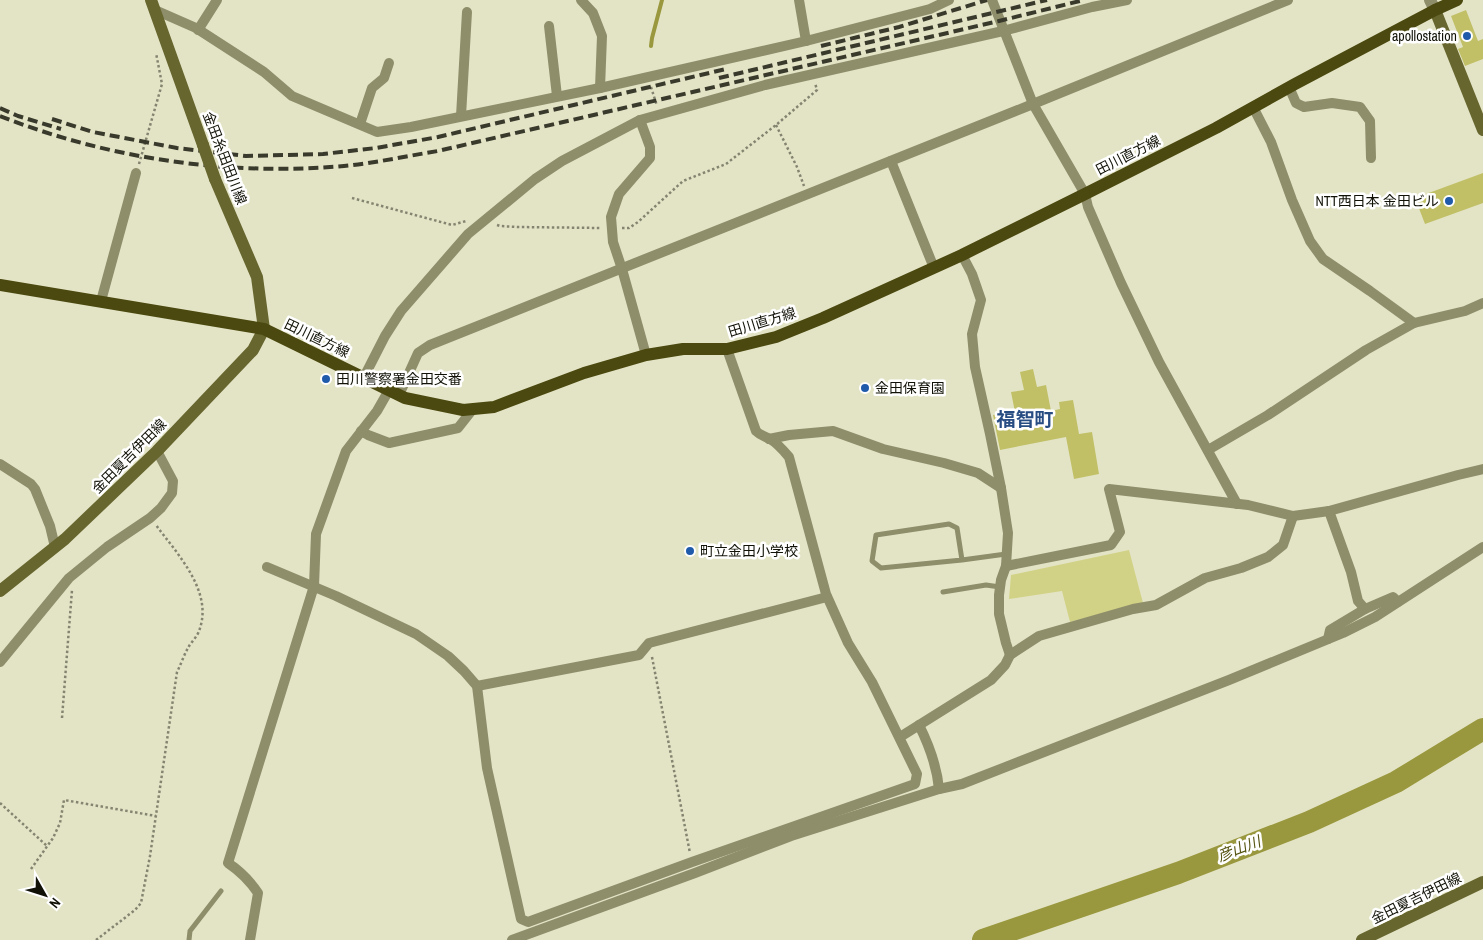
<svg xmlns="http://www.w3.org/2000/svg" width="1483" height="940" viewBox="0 0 1483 940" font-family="'Archivo Narrow','Noto Sans JP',sans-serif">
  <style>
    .green { fill: #d2d286 }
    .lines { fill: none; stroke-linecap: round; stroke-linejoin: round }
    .stream { stroke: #9a983e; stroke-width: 4 }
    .river { stroke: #9a983e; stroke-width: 22 }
    .building { fill: #c1c067 }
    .path { stroke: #848570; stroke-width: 2.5; stroke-dasharray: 2.5 2.5; stroke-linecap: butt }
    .service { stroke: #8e8e6b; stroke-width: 5 }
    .minor { stroke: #8e8e6b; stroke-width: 10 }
    .tertiary { stroke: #8e8e6b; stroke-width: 12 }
    .secondary { stroke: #67662f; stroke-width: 12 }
    .primary { stroke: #4b490f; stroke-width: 12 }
    .rail { stroke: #3a3a2c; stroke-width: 4; stroke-dasharray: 10 5; stroke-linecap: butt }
    .secondary-bridge { stroke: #67662f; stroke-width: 12 }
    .poi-dot { fill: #1f5aab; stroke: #fff; stroke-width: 2 }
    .labels { text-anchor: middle; stroke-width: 5; stroke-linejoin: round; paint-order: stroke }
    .poi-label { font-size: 14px; fill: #111107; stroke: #fff; text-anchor: start }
    .street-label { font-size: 14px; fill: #111107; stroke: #fff }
    .water-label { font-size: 15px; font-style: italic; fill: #555310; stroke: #fff }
    .district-label { font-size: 19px; font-weight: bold; fill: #284d83; stroke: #fff }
  </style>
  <rect width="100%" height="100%" fill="#e3e4c6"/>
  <path class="green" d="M1129,550L1143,603L1070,622L1062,591L1009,599L1011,575Z"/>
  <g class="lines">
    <path class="stream" d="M651,46L652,38L662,0"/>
    <path class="river" d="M983,940L1178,873L1309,822L1396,782L1483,729"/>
  </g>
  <g class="building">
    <path d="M1466,10L1478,41L1483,39V59L1465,66L1458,49L1463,47L1451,16Z"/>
    <path d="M1483,173V203L1425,224L1415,198Z"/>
    <path d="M1033,369L1037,387L1046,385L1051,411L1060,409L1059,402L1073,400L1079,434L1092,432L1099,474L1074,479L1066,437L1000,450L993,415L1006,413L1008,419L1016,417L1011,392L1024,390L1020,372Z"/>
  </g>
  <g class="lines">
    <g class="path">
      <path d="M651,87L657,106"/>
      <path d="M776,125L797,167L804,186"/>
      <path d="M139,164L162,84L156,53"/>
      <path d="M352,198L452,225L466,221"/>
      <path d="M497,225L500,226L518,227L601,228"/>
      <path d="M622,228H629L638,222L683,181L726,164L776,125L817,90L815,83"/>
      <path d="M652,657L690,853"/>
      <path d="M62,718L72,590"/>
      <path d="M0,803L47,846"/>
      <path d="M31,869L53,838L60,823L64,800L156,816"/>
      <path d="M96,940L135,910L141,903L150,856L177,672C181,664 184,655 188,648C191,642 197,637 199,631C214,592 178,555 156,525"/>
    </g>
    <g class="service">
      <path d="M962,560L957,528L949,524L876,535L872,561L881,568L962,560L1006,554"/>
      <path d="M943,592L986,585L1000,587"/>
      <path d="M189,940L190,931L221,891"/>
    </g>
    <g class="minor">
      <path d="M581,0L593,13L602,36L600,88"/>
      <path d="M799,0L806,41"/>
      <path d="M992,0L1033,104L1085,194L1088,207L1121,283L1159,362L1237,504"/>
      <path d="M155,10L196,28L264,72L292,96L377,132L411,127L600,88L806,41L930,9L949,0"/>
      <path d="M549,26L557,96"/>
      <path d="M198,30L217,0"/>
      <path d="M1289,87L1296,103L1304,107L1332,103L1360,107L1370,121L1371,158"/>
      <path d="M1253,107L1271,142L1292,200L1310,241L1323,259L1370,291L1414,323"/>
      <path d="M461,116L467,12"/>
      <path d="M640,120L650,147V158L619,194L611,217L613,242L622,269L646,355"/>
      <path d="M360,124L372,88L384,78L389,63"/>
      <path d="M891,161L934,268"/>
      <path d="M962,255L972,274L981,300L972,334L975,367L990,434L1001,488L1008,533L1006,566L1001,580L999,595V614L1006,643L1010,655"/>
      <path d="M101,301L136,173"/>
      <path d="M364,377L385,336L401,311L468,234L535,179L562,161L640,120L765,85L1003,31L1092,7L1127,0"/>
      <path d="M399,395L418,353L430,345L1033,104L1288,0"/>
      <path d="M361,431L368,435L389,443L458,428L473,409"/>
      <path d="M769,439L789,435L833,431L883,449L944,463L978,473L1001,488"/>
      <path d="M1208,450L1268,415L1366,350L1414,323L1465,311L1483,303"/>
      <path d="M0,464L31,484L35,489L50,526L55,547"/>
      <path d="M1329,511L1351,572L1358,601L1365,609L1393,597L1398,602"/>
      <path d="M1006,566L1111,545L1120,532L1109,489L1248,505L1293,516L1329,511L1458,475L1483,469"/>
      <path d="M267,567L336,596L416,634L448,656L464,671L477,686L487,768L521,919L528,922L692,862L915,784L917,774L872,682L848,643L826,594L789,457C784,451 777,443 770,439C765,436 761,436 756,431L727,349"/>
      <path d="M1328,639L1330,630L1365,609"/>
      <path d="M0,662L69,578L107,547L150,518L161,508L172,493L173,481L157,451"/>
      <path d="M477,686L639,655L649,643L827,597"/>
      <path d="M919,725C929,745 937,767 939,789"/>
      <path d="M900,737L991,680L1005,665L1010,655L1039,636L1133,609L1156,605L1205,578L1241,568L1268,557L1283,545L1293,516"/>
      <path d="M250,940L258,893C250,881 240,871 228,863L314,586L316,534L346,451L377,411L389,390"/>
      <path d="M512,940L695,873L791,836L939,789L962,784L1229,680L1343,633L1375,617L1483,547"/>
    </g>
    <path class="tertiary" d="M1430,0L1435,10"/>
    <g class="secondary">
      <path d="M151,0L203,145"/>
      <path d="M1435,10L1483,130"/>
      <path d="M0,591L65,539L157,451L253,350L264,329L257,277L215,179"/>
      <path d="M1362,940L1483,882"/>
    </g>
    <path class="primary" d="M0,285L264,329L405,398L463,410L494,407L584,373L646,355L683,349H727L776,337L823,318L962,255L1085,194L1216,128L1295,84L1435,10L1457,0"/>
    <g class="rail">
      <path d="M821,46L899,27L987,0"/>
      <path d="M719,78L1047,0"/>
      <path d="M0,108L18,116L61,129"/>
      <path d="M0,116C109,159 227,176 344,166C375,163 407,156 438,151L999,21L1084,0"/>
      <path d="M52,119L93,132L177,148L246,156L323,154L376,148L438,137L726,69"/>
    </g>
    <path class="secondary-bridge" d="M203,145L215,179"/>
  </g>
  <g class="poi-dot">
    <circle cx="1467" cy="36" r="5"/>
    <circle cx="1449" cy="201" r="5"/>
    <circle cx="326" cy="379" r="5"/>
    <circle cx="865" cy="388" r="5"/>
    <circle cx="690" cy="551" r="5"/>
  </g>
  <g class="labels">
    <g class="poi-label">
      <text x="1457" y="41" text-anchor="end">apollostation</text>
      <text x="1439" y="206" text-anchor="end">NTT西日本 金田ビル</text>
      <text x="336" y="384">田川警察署金田交番</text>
      <text x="875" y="393">金田保育園</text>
      <text x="700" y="556">町立金田小学校</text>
    </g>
    <g class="street-label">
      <text transform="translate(1128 155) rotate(-27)" y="5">田川直方線</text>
      <text transform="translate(225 158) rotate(69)" y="5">金田糸田田川線</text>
      <text transform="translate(762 322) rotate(-17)" y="5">田川直方線</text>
      <text transform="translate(317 338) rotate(26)" y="5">田川直方線</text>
      <text transform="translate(129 456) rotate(-45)" y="5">金田夏吉伊田線</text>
      <text transform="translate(1416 898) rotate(-26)" y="5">金田夏吉伊田線</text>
    </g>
    <g class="water-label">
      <text transform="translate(1239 849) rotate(-21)" y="5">彦山川</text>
    </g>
    <g class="district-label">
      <text x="1025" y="426">福智町</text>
    </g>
  </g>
  <g transform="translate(45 895) rotate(129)" stroke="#ffffff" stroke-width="4" paint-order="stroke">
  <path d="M0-4L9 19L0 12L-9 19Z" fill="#111107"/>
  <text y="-8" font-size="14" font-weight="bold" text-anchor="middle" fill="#111107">N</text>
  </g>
</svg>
